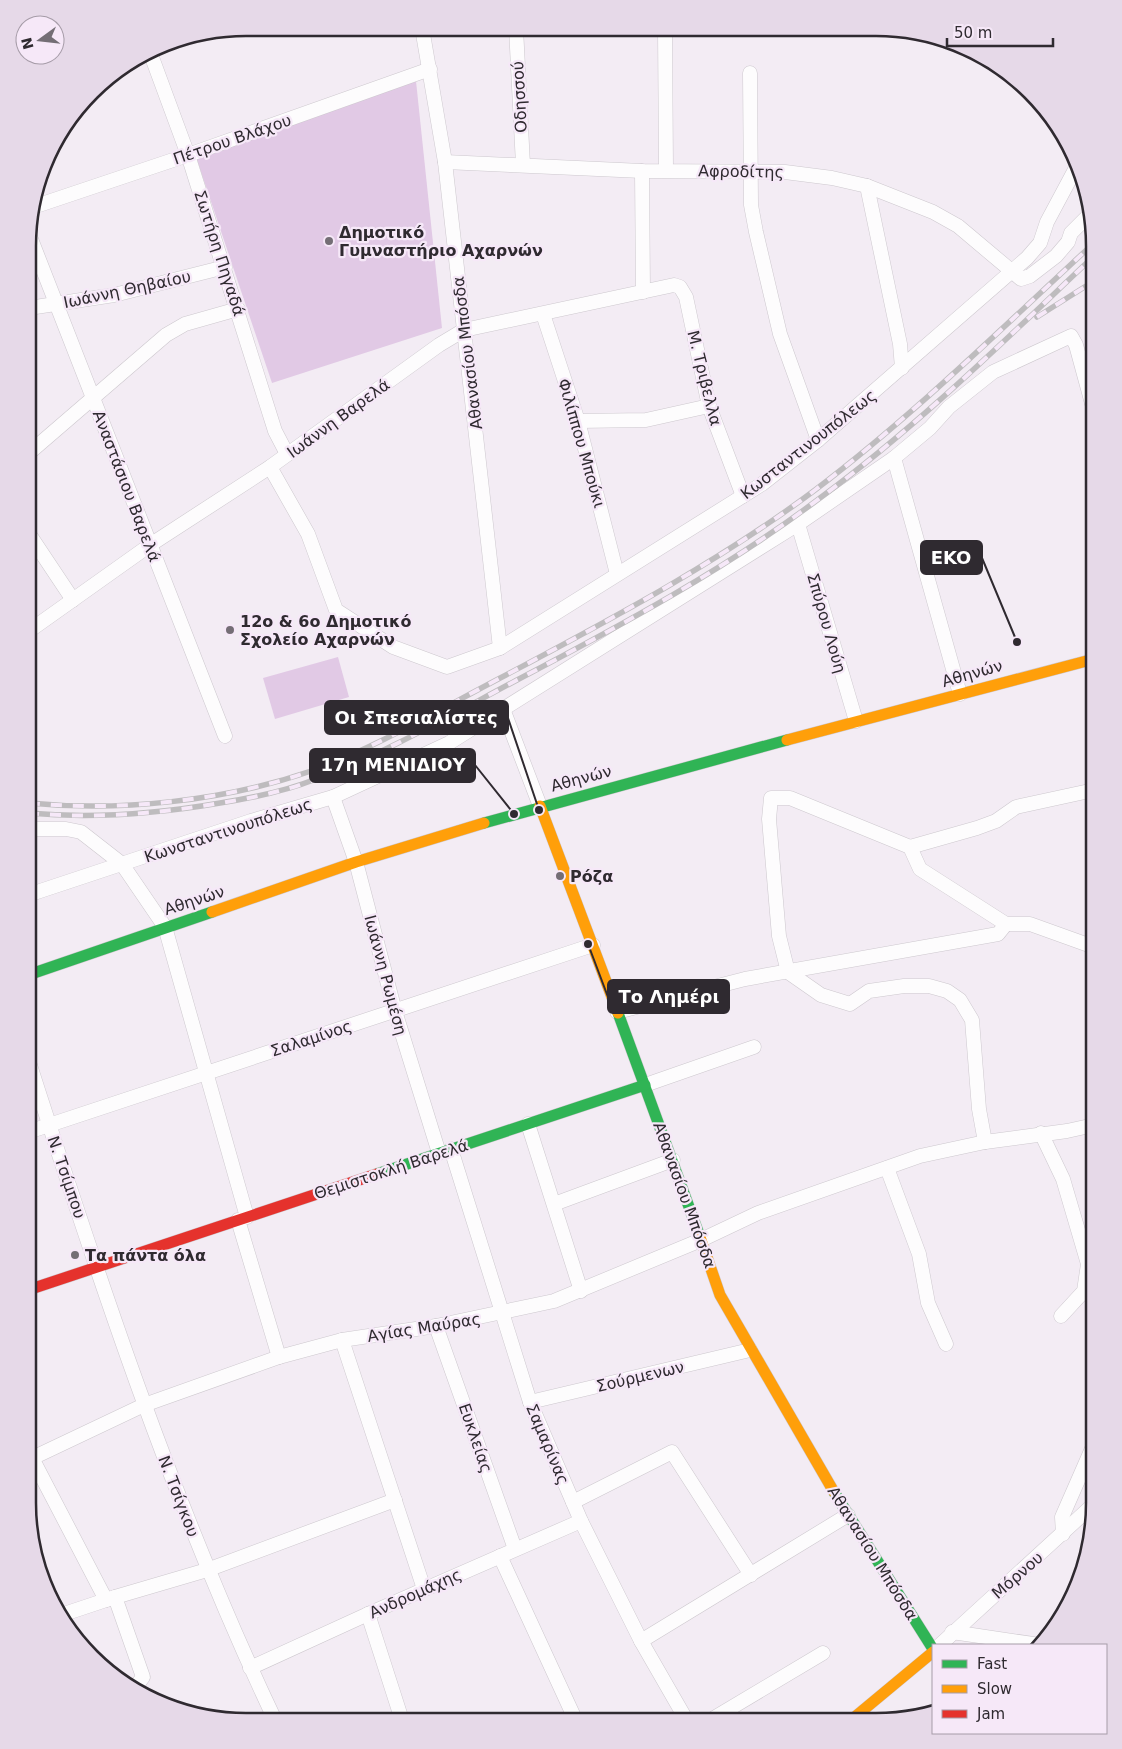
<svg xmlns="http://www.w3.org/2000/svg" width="1122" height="1749" viewBox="0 0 1122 1749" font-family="'DejaVu Sans',sans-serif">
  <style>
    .green { fill: #e1c9e5 }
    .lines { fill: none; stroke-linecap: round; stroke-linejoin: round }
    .street-casing { stroke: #cdc8ce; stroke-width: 15 }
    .fast-casing { stroke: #cdc8ce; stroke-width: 12 }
    .slow-casing { stroke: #cdc8ce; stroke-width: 12 }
    .jam-casing { stroke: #cdc8ce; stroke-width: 12 }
    .street { stroke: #fdfcfd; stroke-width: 14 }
    .fast { stroke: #30b455; stroke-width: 11 }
    .slow { stroke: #ff9f0a; stroke-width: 11 }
    .jam { stroke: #e5322d; stroke-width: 11 }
    .rail-casing { stroke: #bebcbe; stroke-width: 5.5 }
    .rail { stroke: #f6e8f8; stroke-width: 4; stroke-dasharray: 11; stroke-linecap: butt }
    .poi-dot { fill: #746e75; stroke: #f6e8f8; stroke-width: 2 }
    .labels { text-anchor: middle; stroke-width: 4.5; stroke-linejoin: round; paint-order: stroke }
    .street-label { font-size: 16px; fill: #2f2a30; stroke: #f6e8f8 }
    .poi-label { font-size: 16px; font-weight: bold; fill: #2f2a30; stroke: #f6e8f8; text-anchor: start }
    .rim { fill: none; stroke: #2f2a30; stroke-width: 2.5 }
    .leader { fill: none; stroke: #2f2a30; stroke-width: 2 }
    .callout-dot { fill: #2f2a30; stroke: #f6e8f8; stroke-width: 2 }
    .callout { fill: #2f2a30; stroke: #2f2a30; stroke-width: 2 }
    .callout-label { font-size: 18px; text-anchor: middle; font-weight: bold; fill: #fff }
  </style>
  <rect width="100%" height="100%" fill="#f3ecf4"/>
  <g class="green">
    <path d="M416,81L442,328L272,383L195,154Z"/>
    <path d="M338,657L349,697L275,719L263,678Z"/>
  </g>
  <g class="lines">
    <defs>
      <g id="street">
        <path d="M422,28L445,162L500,648"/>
        <path d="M516,28L523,165"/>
        <path d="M665,29L666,170"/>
        <path d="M150,52L188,155L275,431L287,454"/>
        <path d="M750,73L751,205L756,232L780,334L818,440"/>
        <path d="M445,162L642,171L785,172L832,178L867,186L933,212L958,226L1021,279L1030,276L1056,256L1068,242L1071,233L1088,216"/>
        <path d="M642,171L643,292"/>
        <path d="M867,186L900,344L902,368"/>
        <path d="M33,207L188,155L430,69"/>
        <path d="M29,234L225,736"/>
        <path d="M29,308L114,295L225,267"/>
        <path d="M543,314L578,421L617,574"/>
        <path d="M578,421L646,420L709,406"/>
        <path d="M29,453L166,335L185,324L238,309"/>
        <path d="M894,458L960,694"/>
        <path d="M270,467L308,534L336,610L393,647L447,667L500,648L762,484L818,440L1027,258L1040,243L1047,222L1078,164"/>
        <path d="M798,524L856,721"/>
        <path d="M29,534L73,600"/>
        <path d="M29,631L150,545L270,467L439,345L464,330L674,285L680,287L686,297L709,406L743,496"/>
        <path d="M503,709L540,806"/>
        <path d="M333,797L356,862L395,1011L439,1153"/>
        <path d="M28,829H66L81,832L122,864L165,927L247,1217"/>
        <path d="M910,847L977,828L996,821L1016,807L1094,790"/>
        <path d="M28,895L251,821L333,797L449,743L798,524L894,458L930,428L949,407L993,372L1071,336L1076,345L1094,411"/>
        <path d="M617,1012L745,979L998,934L1006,924"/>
        <path d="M28,1059C100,1283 174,1507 275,1720"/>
        <path d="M645,1085L754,1047"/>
        <path d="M528,1124L581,1291"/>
        <path d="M28,1132L593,945"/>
        <path d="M1041,1133L1063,1179L1088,1264L1084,1291L1061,1316"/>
        <path d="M985,1142L979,1109L972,1020L960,1000L947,991L929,986H904L869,991L850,1004L821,995L788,972L779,936L769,819L771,798H790L910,847L920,869L1006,924H1030L1094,947"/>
        <path d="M451,1149L530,1402L581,1521L641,1641L687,1721"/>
        <path d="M887,1168L919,1254L928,1303L946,1344"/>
        <path d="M554,1204L673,1160"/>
        <path d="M238,1220L279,1357"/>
        <path d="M436,1326L515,1549"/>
        <path d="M342,1340L424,1589"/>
        <path d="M530,1402L750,1350"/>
        <path d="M32,1458L106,1600"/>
        <path d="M28,1460L144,1405L279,1357L342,1340L436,1326L554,1301L701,1240L758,1213L920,1156L985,1142L1067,1131L1094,1125"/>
        <path d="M573,1502L672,1452L751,1575"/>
        <path d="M1063,1534L1062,1517L1094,1444"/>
        <path d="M500,1556L576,1721"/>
        <path d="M115,1597L143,1677L134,1689"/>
        <path d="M368,1614L402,1720"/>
        <path d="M61,1615L115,1597L207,1570L395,1500"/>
        <path d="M952,1632L1040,1645"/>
        <path d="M641,1641L848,1515"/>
        <path d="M940,1645L1094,1504"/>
        <path d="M250,1668L368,1614L581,1521"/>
        <path d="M709,1721L823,1653"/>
      </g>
      <g id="fast">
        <path d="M484,823L787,740"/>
        <path d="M28,975L212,912"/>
        <path d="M618,1013L700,1237"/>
        <path d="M377,1174L645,1085"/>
        <path d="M834,1492L933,1649"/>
      </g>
      <g id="slow">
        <path d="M787,740L1094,659"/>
        <path d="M540,806L618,1013"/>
        <path d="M212,912L356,862L484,823"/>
        <path d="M700,1237L720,1295L834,1492"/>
        <path d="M850,1721L933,1652"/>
      </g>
      <path id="jam" d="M28,1290L377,1174"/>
    </defs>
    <use href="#street" class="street-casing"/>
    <use href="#fast" class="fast-casing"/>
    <use href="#slow" class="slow-casing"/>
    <use href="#jam" class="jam-casing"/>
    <use href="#street" class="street"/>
    <use href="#fast" class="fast"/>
    <use href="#slow" class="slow"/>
    <use href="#jam" class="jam"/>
    <defs>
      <g id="rail">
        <path d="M1037,317L1094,281"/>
        <path d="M29,803C119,812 225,801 311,771C378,747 442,708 506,675C611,619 719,562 815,490C914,415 1003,327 1094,243"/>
        <path d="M28,813C94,819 156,814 220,803C252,798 286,791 316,779C386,753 451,715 517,680C620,626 726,569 820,498C918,426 1006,339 1094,256"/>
      </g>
    </defs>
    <use href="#rail" class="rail-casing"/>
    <use href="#rail" class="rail"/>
  </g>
  <g class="poi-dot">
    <circle cx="329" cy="241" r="5"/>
    <circle cx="230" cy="630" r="5"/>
    <circle cx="560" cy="876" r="5"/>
    <circle cx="75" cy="1255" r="5"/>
  </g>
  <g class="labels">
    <g class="street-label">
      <text transform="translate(519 97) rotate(-93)" y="6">Οδησσού</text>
      <text transform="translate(232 139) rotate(-19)" y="6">Πέτρου Βλάχου</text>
      <text transform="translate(741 171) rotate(1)" y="6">Αφροδίτης</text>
      <text transform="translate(220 253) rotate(72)" y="6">Σωτήρη Πηγαδά</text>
      <text transform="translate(127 289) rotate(-12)" y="6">Ιωάννη Θηβαίου</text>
      <text transform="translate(467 353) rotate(-97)" y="6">Αθανασίου Μπόσδα</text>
      <text transform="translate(705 378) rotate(76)" y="6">Μ. Τριβελλα</text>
      <text transform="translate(338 418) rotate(-36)" y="6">Ιωάννη Βαρελά</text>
      <text transform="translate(582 443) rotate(74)" y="6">Φιλίππου Μπούκι</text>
      <text transform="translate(808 444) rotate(-38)" y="6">Κωσταντινουπόλεως</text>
      <text transform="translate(127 486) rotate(69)" y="6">Αναστάσιου Βαρελά</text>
      <text transform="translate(827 623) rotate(74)" y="6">Σπύρου Λούη</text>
      <text transform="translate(972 673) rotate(-16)" y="6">Αθηνών</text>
      <text transform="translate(581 778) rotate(-15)" y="6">Αθηνών</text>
      <text transform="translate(228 830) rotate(-18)" y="6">Κωνσταντινουπόλεως</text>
      <text transform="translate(194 900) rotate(-18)" y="6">Αθηνών</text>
      <text transform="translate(386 975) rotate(75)" y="6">Ιωάννη Ρωμέση</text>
      <text transform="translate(311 1038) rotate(-18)" y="6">Σαλαμίνος</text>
      <text transform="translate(391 1169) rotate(-18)" y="6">Θεμιστοκλή Βαρελά</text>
      <text transform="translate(67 1177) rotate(71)" y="6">N. Τσίμπου</text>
      <text transform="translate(685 1195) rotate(70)" y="6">Αθανασίου Μπόσδα</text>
      <text transform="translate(424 1327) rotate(-9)" y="6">Αγίας Μαύρας</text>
      <text transform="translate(640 1376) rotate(-13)" y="6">Σούρμενων</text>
      <text transform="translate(476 1438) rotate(71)" y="6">Ευκλείας</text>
      <text transform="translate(548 1444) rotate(67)" y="6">Σαμαρίνας</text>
      <text transform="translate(179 1496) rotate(69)" y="6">Ν. Τσίγκου</text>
      <text transform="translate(873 1553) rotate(58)" y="6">Αθανασίου Μπόσδα</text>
      <text transform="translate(1017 1575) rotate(-41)" y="6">Μόρνου</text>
      <text transform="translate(415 1593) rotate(-24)" y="6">Ανδρομάχης</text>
    </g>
    <g class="poi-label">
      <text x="339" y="238">Δημοτικό<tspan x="339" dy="18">Γυμναστήριο Αχαρνών</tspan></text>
      <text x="240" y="627">12ο &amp; 6ο Δημοτικό<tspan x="240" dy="18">Σχολείο Αχαρνών</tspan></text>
      <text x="570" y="882">Ρόζα</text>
      <text x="85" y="1261">Τα πάντα όλα</text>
    </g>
  </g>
  <path d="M0 0H1122V1749H0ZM246 36H876A210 210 0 0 1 1086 246V1503A210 210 0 0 1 876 1713H246A210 210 0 0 1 36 1503V246A210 210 0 0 1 246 36Z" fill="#e6d9e8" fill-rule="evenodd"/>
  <path class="rim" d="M246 36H876A210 210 0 0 1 1086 246V1503A210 210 0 0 1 876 1713H246A210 210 0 0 1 36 1503V246A210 210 0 0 1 246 36Z"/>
  <path class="leader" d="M1017 642L982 558M539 810L508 718M514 814L475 765M588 944L608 997"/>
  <g class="callout-dot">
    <circle cx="1017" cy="642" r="5"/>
    <circle cx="539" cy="810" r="5"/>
    <circle cx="514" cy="814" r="5"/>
    <circle cx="588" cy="944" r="5"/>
  </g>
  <g class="callout">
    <rect x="921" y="541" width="61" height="33" rx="5"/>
    <rect x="325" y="701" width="183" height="33" rx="5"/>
    <rect x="310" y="749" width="165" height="33" rx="5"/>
    <rect x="608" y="980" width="121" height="33" rx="5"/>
  </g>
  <g class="callout-label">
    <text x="951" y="564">EKO</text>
    <text x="416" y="724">Οι Σπεσιαλίστες</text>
    <text x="393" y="771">17η ΜΕΝΙΔΙΟΥ</text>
    <text x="669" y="1003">Το Λημέρι</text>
  </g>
  <rect x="932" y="1644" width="175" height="90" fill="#f6e8f8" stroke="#a69ca8"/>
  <rect x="942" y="1660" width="25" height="8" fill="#30b455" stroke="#a69ca8"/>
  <text x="977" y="1669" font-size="15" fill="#2f2a30">Fast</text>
  <rect x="942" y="1685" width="25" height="8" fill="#ff9f0a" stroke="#a69ca8"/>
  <text x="977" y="1694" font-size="15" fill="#2f2a30">Slow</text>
  <rect x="942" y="1710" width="25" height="8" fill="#e5322d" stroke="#a69ca8"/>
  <text x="977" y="1719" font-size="15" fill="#2f2a30">Jam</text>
  <g transform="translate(40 40) rotate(255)"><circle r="24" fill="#f6e8f8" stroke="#a69ca8"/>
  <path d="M0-4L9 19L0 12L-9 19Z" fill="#746e75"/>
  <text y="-8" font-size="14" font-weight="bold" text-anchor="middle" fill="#2f2a30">N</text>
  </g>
  <path d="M947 38v8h106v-8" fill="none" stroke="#2f2a30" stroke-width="2.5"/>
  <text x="954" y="38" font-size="15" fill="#2f2a30" stroke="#f6e8f8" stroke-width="4" paint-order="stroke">50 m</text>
</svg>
